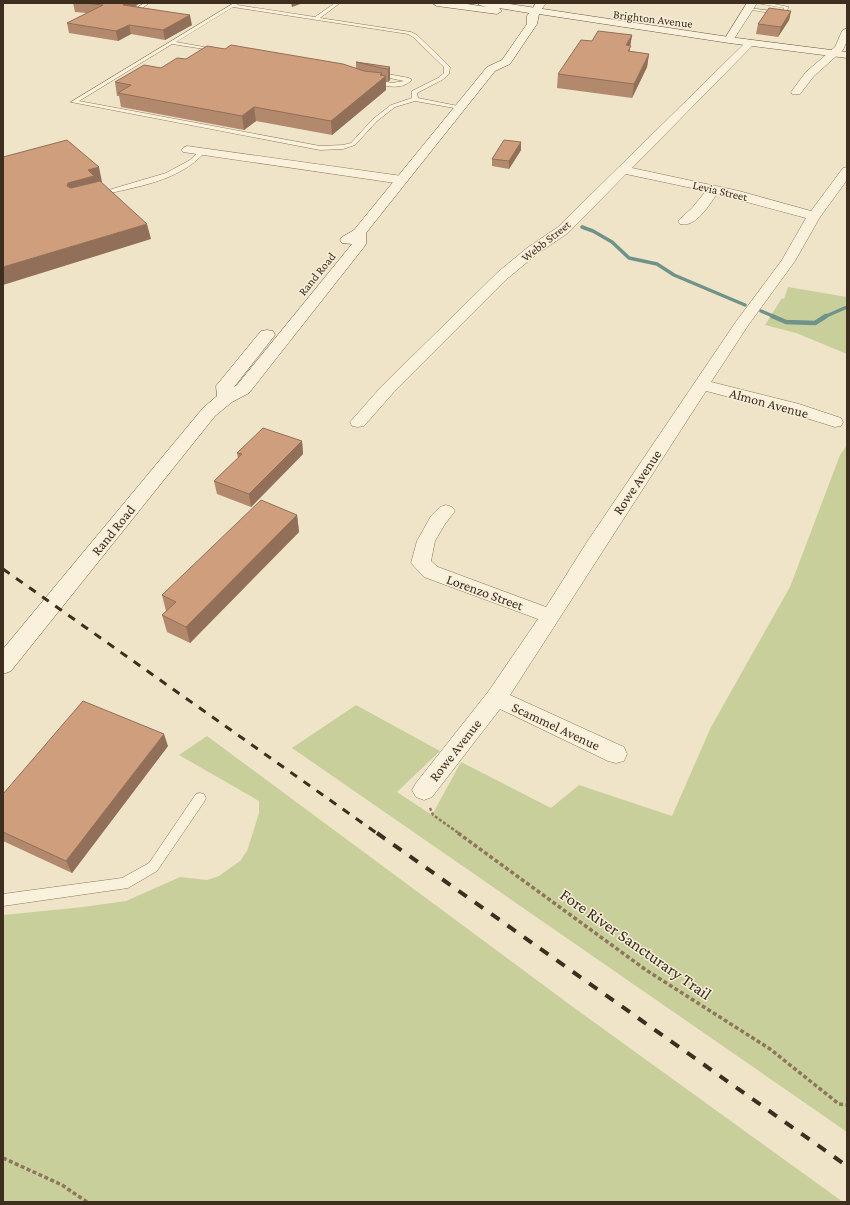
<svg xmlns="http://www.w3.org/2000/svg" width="850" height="1205" viewBox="0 0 850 1205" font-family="'Crimson Pro',serif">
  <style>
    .green { fill: #c9cf9b }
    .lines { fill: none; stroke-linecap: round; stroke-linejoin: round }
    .stream-far1 { stroke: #6f938a; stroke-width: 3.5 }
    .stream { stroke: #6f938a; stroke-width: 4.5 }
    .lane-casing { stroke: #8d765c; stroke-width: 1 }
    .street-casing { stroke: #8d765c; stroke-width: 1 }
    .secondary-casing { stroke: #6f573f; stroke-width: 1 }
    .path-far1 { stroke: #8d765c; stroke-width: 2.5; stroke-dasharray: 3 2; stroke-linecap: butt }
    .path { stroke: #8d765c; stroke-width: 3.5; stroke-dasharray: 4 2.5; stroke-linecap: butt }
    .lane { fill: #faf1dc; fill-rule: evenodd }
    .street { fill: #faf1dc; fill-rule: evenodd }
    .secondary { fill: #faf1dc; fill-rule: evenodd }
    .rail-far1 { stroke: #3d2e20; stroke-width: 3; stroke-dasharray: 8 8; stroke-linecap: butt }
    .rail { stroke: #3d2e20; stroke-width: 4; stroke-dasharray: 10 10; stroke-linecap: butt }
    .wall { fill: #b2896c }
    .shaded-wall { fill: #916f58 }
    .building { fill: #cf9f7d; stroke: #916f58 }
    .labels { text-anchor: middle; stroke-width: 3; stroke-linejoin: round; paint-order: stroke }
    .far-street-label { font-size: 12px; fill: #3d2e20; stroke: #f7eed8 }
    .street-label { font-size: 14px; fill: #3d2e20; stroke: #f7eed8 }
    .near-street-label { font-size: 17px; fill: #3d2e20; stroke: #f7eed8 }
  </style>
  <rect width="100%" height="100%" fill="#f0e4c8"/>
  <g class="green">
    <path d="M788,287L847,297V354L796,333L765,325L782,298L784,299Z"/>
    <path d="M847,445V1132L292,748L356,705L440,751L397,792L432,815L461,762L551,808L579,785L672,816L711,727L790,587L840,455Z"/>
    <path d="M207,736L573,1007L843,1202H3V915L83,907L126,901L180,877L207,880L219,876L240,861L247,851L259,813V801L179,755Z"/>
  </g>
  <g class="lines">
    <g class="stream-far1">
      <path d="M582,227L593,231L612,242L629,258L657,264L674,275L745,305"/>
      <path d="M761,311L775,317"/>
      <path d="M824,317L847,307"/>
    </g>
    <path class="stream" d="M772,316L786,322L815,323L826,316"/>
    <defs>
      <g id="lane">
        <path d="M144,3H149L140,10L145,11V13L134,12V10Z"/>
        <path d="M234,3H239L237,5L315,17L335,3H340L320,18L411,32L417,35L450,67L449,74L442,80L417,93L418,98L463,107L460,109L415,101L395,107L377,121L355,145L343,149L320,150L71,102ZM233,7L408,34L413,37L444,67V73L438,78L412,91V98L391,105L373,119L351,143L343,145L320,146L79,101L172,44L217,51V49H215L176,42Z"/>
        <path d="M757,3H769L789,7L783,15L746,9L748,8L782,12L784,8Z"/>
        <path d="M377,72L409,78L412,80C400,91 385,86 371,82V80L373,79L392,83L404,81L375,75L374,74Z"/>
        <path d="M200,151L205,152C179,182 134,187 98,196L95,194L166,173L190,160Z"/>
        <path d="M200,793L204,794L206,798L204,802L157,871L128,888L3,906V894L122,878L149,863L196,794Z"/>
      </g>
      <g id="street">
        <path d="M536,3H546L539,13L536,14L531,11Z"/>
        <path d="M747,3H757L732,42H726L724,40Z"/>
        <path d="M847,28V41L843,50L814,76L800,94H792L791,92L806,72L835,47L842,31Z"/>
        <path d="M750,40L753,41L755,43L753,45L632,168L739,191L811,211L843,168L847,167V180L820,217L795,261L749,324L711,382L799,404L841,418L843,422L841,426L835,427L787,412L706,391L510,695L624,747L627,754L624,761L616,763L608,761L500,709L432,797L424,800L416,797L412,790L416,783L488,692L538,619L424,577L411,563L417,541L431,516L440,507L446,505L452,507L455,511L445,524L435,541L431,561L438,567L546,607L587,542L735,323L782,260L806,218L717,194C709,205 696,228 680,224L678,221L692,208L706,191L626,174L568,233L537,254L508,278L393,393L364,426L358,427L352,426L350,422L381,387L498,272L527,248L558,227L747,41Z"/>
        <path d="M187,146L402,176L406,177L408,180L406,183L402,184L183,152L181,150L183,148Z"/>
      </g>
      <path id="secondary" d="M432,3H460L487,7L479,5L478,3H503L729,37L847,52V58L729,43L539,14L537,24L510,64L495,71L366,233V244L364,247L249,393L232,402L215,416L11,671L3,674V649L203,408L217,396L216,386L261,331L267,330L273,331L275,335L234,387L237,385L352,244L342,243L340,240L342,237L354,230L487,67L502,60L527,24V16L529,13L499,8L502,11L497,14L437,6Z"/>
    </defs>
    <use href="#lane" class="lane-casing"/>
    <use href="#street" class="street-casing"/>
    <use href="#secondary" class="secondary-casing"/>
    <path class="path-far1" d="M430,808L433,815L460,834"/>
    <g class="path">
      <path d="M458,833L646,970L770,1049L839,1104L847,1105"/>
      <path d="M3,1158L62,1185L87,1202"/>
    </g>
    <use href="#lane" class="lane"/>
    <use href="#street" class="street"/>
    <use href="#secondary" class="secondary"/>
    <path class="rail-far1" d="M3,569L378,834"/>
    <path class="rail" d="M377,833L847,1166"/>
  </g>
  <g class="wall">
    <path d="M72,3H140L135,6L192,25L165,40L131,34L118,41L69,33L67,23L87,13L75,12L73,3Z"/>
    <path d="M791,11L789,20L778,37L756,34L758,24Z"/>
    <path d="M632,35L630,46V51L649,54L647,67L632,98L557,88L558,74L592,41Z"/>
    <path d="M186,59L356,68V62L390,67V80L388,82H386V90L332,135L256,121L244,130L121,107L119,96H117L115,82L161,68Z"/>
    <path d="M521,142V150L509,169L492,166V159Z"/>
    <path d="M302,441L303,454L251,507L217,494L214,481L238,458L237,453Z"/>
    <path d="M297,515L299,532L190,643L167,632L162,615L166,611L162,595Z"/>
    <path d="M168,746L72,873L3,841V794Z"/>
  </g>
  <g class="shaded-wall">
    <path d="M125,3H140L125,14L123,5Z"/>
    <path d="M291,3H303L292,7Z"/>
    <path d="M791,11L789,20L778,37L781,27Z"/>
    <path d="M190,15L192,25L165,40L163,30Z"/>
    <path d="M129,25L131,34L118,41L116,31Z"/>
    <path d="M632,35L630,48L626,45Z"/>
    <path d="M649,54L647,67L632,98L634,84Z"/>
    <path d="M390,67V80L388,82V69Z"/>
    <path d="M382,73V79L386,76V90L332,135L331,121Z"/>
    <path d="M254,107L256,121L244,130L242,116Z"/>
    <path d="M521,142V150L509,169V161Z"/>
    <path d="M99,167L102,182L96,184L72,199L67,186L68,183L88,170Z"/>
    <path d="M147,224L151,239L3,285V267Z"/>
    <path d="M302,441L303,454L251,507L249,494Z"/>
    <path d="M297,515L299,532L190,643L186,627Z"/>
    <path d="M164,734L168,746L72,873L66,861Z"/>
  </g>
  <g class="building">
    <path d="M84,3H125L123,5L190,15L163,30L129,25L116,31L67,23L103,5Z"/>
    <path d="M769,8L791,11L781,27L758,24Z"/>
    <path d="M598,31L632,35L626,45L631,46L628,51L649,54L634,84L558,74L581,40L592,41Z"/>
    <path d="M231,45L343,64L364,71L382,73L380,75L386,76L331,121L254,107L242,116L118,93L131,85L115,82L144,65L161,68L177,58L186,59L207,46L225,49Z"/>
    <path d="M356,62L390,67L388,69L382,68Z"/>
    <path d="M67,140L99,167L88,170L94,176L68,183L67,186L71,188L100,181L147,224L3,267V157Z"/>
    <path d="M504,140L521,142L509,161L492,159Z"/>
    <path d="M263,428L302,441L249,494L214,481L242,454L237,453Z"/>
    <path d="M261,500L297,515L186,627L162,615L176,602L162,595Z"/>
    <path d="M83,701L164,734L66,861L3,832V794Z"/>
  </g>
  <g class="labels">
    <g class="far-street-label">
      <text transform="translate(653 19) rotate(7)" y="4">Brighton Avenue</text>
      <text transform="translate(720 191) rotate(13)" y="4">Levia Street</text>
      <text transform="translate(546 241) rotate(-38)" y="4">Webb Street</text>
      <text transform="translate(317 274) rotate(-51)" y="4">Rand Road</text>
    </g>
    <g class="street-label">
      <text transform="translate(769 403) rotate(15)" y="5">Almon Avenue</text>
      <text transform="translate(637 482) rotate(-56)" y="5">Rowe Avenue</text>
      <text transform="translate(113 530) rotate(-51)" y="5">Rand Road</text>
      <text transform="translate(485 592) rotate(20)" y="5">Lorenzo Street</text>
      <text transform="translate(556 726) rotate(25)" y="5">Scammel Avenue</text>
      <text transform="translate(455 750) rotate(-52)" y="5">Rowe Avenue</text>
    </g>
    <g class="near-street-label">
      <text transform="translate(636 944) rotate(35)" y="6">Fore River Sancturary Trail</text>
    </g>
  </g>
  <rect width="850" height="1205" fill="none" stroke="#3d2e20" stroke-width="8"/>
</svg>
